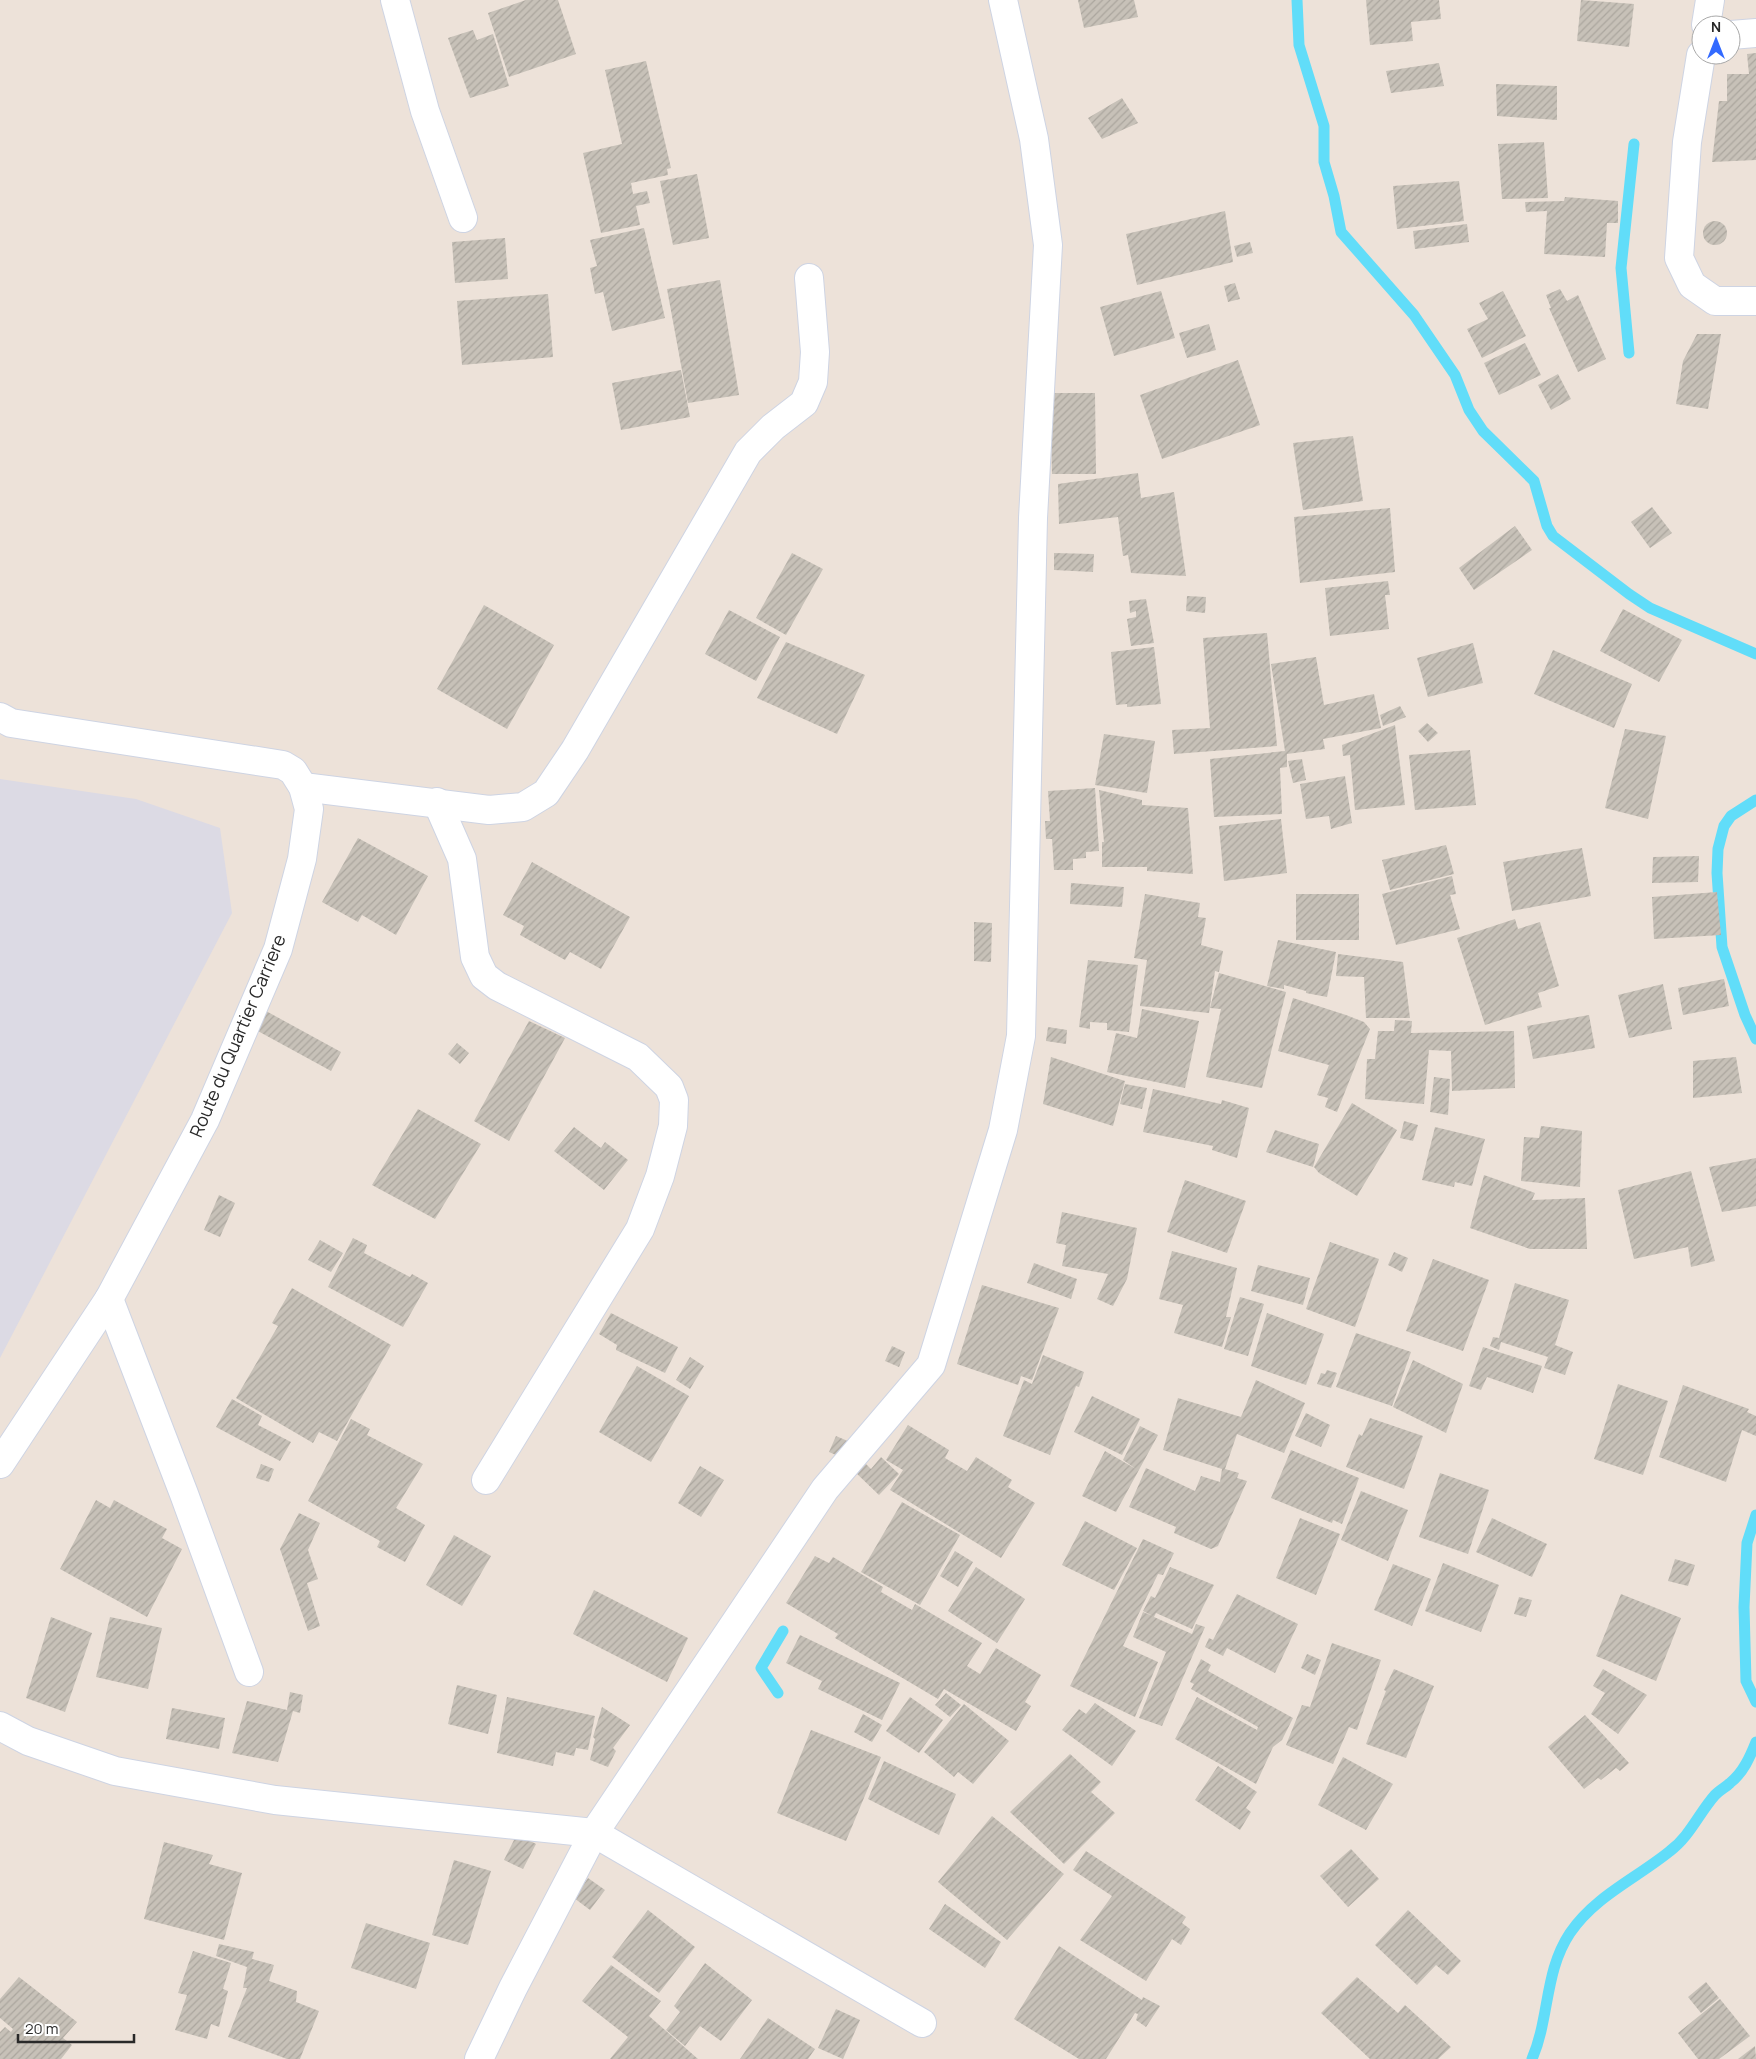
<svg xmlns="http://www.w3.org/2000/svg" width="1756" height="2059" viewBox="0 0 1756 2059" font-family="Manrope,sans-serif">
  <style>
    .industrial { fill: #dcdae4 }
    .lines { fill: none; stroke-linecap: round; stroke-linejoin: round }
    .stream { stroke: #61ddf9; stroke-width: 11 }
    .building { fill: url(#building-hatch) }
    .minor-casing { stroke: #ced4e3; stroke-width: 30 }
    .minor { stroke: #fff; stroke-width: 28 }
    .labels { text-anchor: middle; stroke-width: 4.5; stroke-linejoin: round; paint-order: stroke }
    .street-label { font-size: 18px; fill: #292929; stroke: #fff }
  </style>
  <defs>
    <pattern id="building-hatch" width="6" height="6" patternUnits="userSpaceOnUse" patternTransform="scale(1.25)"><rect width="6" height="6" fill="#c7c1b8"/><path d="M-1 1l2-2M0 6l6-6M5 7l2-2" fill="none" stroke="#aba69e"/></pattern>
  </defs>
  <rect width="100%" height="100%" fill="#ede2d9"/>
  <path class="industrial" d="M0,779L136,799L220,828L232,913L0,1358Z"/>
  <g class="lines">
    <g class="stream">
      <path d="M1297,0L1299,45L1324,126V162L1334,196L1341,232L1414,315L1455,375L1469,410L1483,431L1534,481L1547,526L1553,536L1629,594L1650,608L1756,654"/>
      <path d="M1629,353L1621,268L1634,144"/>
      <path d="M1756,800L1731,816L1724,826L1718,849L1717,873L1722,947L1745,1015L1756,1039"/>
      <path d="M1756,1515L1747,1543L1744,1607L1746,1681L1756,1702"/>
      <path d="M778,1693L761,1668L783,1631"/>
      <path d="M1532,2059C1550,2017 1544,1972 1570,1933C1595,1896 1637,1878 1670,1851C1690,1836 1699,1813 1715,1795C1720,1790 1726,1787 1730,1783C1743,1773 1750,1757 1756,1742"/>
    </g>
  </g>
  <g class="building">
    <path d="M526,0H558L576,54L509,77L488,13Z"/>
    <path d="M1078,0H1134L1138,17L1084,28Z"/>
    <path d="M1366,0H1439L1441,19L1411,22L1413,41L1370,45Z"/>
    <path d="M1581,0L1634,4L1629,47L1577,41Z"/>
    <path d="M473,30L477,40L493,34L509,86L470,98L448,38Z"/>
    <path d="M1756,53V160L1712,162L1719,101H1727V74H1749L1747,54Z"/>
    <path d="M646,61L671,168L667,169L668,175L631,183L633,194L647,191L650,203L636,206L640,225L601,233L583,153L622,144L605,70Z"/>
    <path d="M1439,63L1444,86L1391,93L1386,71Z"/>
    <path d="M1496,84L1557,86V120L1497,116Z"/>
    <path d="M1122,98L1138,123L1102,139L1088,118Z"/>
    <path d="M1544,142L1548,198L1502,199L1498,144Z"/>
    <path d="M697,174L709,238L673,245L660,181Z"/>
    <path d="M1459,181L1464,221L1397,229L1393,186Z"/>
    <path d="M1565,197L1618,201V223H1607L1605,257L1544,254L1547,211L1526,212L1525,202L1564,201Z"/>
    <path d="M1225,211L1233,262L1137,285L1126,234Z"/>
    <circle cx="1715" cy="233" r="12"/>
    <path d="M1467,224L1469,242L1415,249L1413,231Z"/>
    <path d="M644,228L665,318L612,331L603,292L595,294L590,268L597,266L590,240Z"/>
    <path d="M505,238L508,279L455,283L452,242Z"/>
    <path d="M1250,242L1253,253L1237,257L1234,246Z"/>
    <path d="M720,280L739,395L688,403L667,289Z"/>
    <path d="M1235,283L1240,299L1228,302L1224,286Z"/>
    <path d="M1560,289L1567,301L1578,295L1606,359L1578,372L1549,308H1551L1546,295Z"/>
    <path d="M1161,291L1175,338L1114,356L1100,307Z"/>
    <path d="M1503,291L1526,336L1482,358L1467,329L1488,319L1479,303Z"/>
    <path d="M548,294L553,357L462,365L457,301Z"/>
    <path d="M1209,324L1216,350L1187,358L1179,333Z"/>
    <path d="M1697,334H1721L1708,409L1676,404L1683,361Z"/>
    <path d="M1525,343L1541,375L1499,395L1484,363Z"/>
    <path d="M1238,360L1260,425L1162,459L1140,395Z"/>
    <path d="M681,370L690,417L621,430L612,383Z"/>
    <path d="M1558,374L1571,399L1551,410L1538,385Z"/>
    <path d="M1050,393H1095L1096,474H1052Z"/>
    <path d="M1353,436L1363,501L1303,510L1293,443Z"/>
    <path d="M1138,473L1141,498L1174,492L1186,576L1131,573L1128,555L1123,556L1118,517L1059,524L1058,484Z"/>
    <path d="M1652,507L1672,533L1650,548L1631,522Z"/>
    <path d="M1390,508L1395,572L1300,583L1294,517Z"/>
    <path d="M1515,526L1532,550L1474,590L1459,568Z"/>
    <path d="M792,553L823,569L786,635L756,618Z"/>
    <path d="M1054,553L1094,554L1093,572L1054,570Z"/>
    <path d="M1388,581L1390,595H1385L1389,629L1330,636L1325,588Z"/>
    <path d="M1187,596L1206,597L1205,613L1186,611Z"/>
    <path d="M1146,599L1154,643L1131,646L1127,619L1136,617V611L1130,613L1129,601Z"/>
    <path d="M484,605L554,645L507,729L437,689Z"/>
    <path d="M1623,609L1682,640L1659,682L1600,651Z"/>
    <path d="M729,610L780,637L756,681L705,654Z"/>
    <path d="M1267,633L1277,746L1174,754L1172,730L1210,728L1203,638Z"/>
    <path d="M786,642L865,675L837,734L757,698Z"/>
    <path d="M1473,643L1483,683L1428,697L1417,658Z"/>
    <path d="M1154,647L1161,704L1127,707V704L1116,705L1111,652Z"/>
    <path d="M1553,650L1632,684L1614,728L1534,694Z"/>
    <path d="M1316,657L1324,705L1374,694L1381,728L1323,739L1325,749L1287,754V767L1280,768L1282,814L1214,817L1210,759L1285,751L1271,664Z"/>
    <path d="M1400,706L1406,717L1383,726L1380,715Z"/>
    <path d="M1427,723L1438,733L1428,742L1418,731Z"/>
    <path d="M1395,725L1405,805L1355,810L1350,755L1343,756L1342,745Z"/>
    <path d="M1625,729L1666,736L1648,819L1605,808Z"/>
    <path d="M1104,734L1155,741L1147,793L1095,785Z"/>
    <path d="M1470,750L1476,805L1415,810L1409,755Z"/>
    <path d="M1302,759L1306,780L1293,783L1288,761Z"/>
    <path d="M1345,776L1352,823L1331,829L1329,816L1306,819L1300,784Z"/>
    <path d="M1095,788L1099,851L1086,852V858L1073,859V870H1054L1052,839H1046L1045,821H1050L1048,791Z"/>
    <path d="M1099,790L1142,800V805L1188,808L1193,874L1147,871V867H1102V842H1104Z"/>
    <path d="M1281,819L1287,873L1224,881L1219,826Z"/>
    <path d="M358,838L428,876L396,935L362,915L358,922L322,902Z"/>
    <path d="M1446,845L1454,874L1390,890L1382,860Z"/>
    <path d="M1582,848L1591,896L1512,911L1503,862Z"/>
    <path d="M1699,856L1698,882L1652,883L1653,857Z"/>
    <path d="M532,862L630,917L601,969L570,952L565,960L520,935L524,926L503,915Z"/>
    <path d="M1452,876L1456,894L1450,895L1460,929L1396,945L1382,894Z"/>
    <path d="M1071,883L1124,887L1122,907L1070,904Z"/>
    <path d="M1717,892L1721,935L1654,939L1652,897Z"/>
    <path d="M1145,894L1200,903L1198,917L1206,918L1201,945L1223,951L1219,972L1215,971L1209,1013L1140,1006L1147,960L1134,958Z"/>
    <rect x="1296" y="894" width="63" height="46"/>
    <path d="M1515,919L1518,929L1540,922L1559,986L1538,993L1542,1007L1485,1025L1457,938Z"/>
    <path d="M974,922L992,923L991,962L974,961Z"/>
    <path d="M1278,940L1336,952L1327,997L1306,993V991L1284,985V989L1267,986Z"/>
    <path d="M1338,954L1403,962L1410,1018H1366L1364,977L1336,976Z"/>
    <path d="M1088,960L1138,965L1129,1032L1107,1030V1023L1090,1022V1029L1079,1027Z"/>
    <path d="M1219,973L1286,992L1262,1088L1206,1077L1221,1009L1210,1008Z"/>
    <path d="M1724,979L1729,1006L1683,1015L1678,988Z"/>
    <path d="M1663,984L1672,1029L1629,1038L1618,995Z"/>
    <path d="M1293,998L1346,1015L1364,1022L1370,1029L1337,1112L1325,1107L1328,1098L1317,1095L1329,1065L1278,1051Z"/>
    <path d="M1142,1009L1199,1021L1185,1088L1107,1072L1116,1033L1137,1038Z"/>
    <path d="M266,1011L341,1052L331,1071L256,1030Z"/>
    <path d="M1589,1015L1595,1048L1533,1059L1527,1026Z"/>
    <path d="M1395,1020L1412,1021L1411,1033L1514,1031L1515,1088L1452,1091L1451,1051L1429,1050L1424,1104L1365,1099L1367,1059H1375L1378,1031H1394Z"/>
    <path d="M529,1021L565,1038L509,1141L474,1121Z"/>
    <path d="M1048,1027L1067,1030L1066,1044L1046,1041Z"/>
    <path d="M457,1043L469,1053L460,1064L448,1054Z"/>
    <path d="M1051,1057L1125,1081L1113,1126L1043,1104Z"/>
    <path d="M1736,1057L1742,1093L1693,1098V1061Z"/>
    <path d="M1434,1077L1450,1079L1448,1115L1430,1112Z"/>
    <path d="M1125,1084L1147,1088L1142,1109L1120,1104Z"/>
    <path d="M1153,1089L1221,1104L1222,1100L1249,1108L1237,1158L1212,1150L1213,1146L1143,1132Z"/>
    <path d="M1352,1103L1397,1130L1357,1196L1319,1173L1314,1167Z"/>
    <path d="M418,1109L481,1144L435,1219L372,1185Z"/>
    <path d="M1404,1121L1418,1125L1413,1141L1400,1138Z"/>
    <path d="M1541,1126L1582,1131L1580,1187L1521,1181L1524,1137L1539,1138Z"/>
    <path d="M574,1127L601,1148L605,1142L628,1160L604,1190L554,1151Z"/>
    <path d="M1435,1127L1485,1139L1472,1186L1455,1182L1454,1187L1422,1180Z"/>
    <path d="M1275,1130L1319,1144L1313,1167L1266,1152Z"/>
    <path d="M1756,1158V1206L1722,1212L1709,1167Z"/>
    <path d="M1691,1171L1715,1261L1691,1267L1688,1247L1634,1259L1618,1190Z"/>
    <path d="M1484,1175L1535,1193L1532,1200L1585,1198L1587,1249H1530L1470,1228Z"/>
    <path d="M1185,1180L1246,1201L1227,1253L1167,1232Z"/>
    <path d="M219,1195L235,1203L220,1237L204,1230Z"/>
    <path d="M1062,1212L1137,1228L1127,1279L1113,1306L1097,1299L1108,1274L1062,1266L1066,1245L1056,1243Z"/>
    <path d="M353,1238L367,1245L364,1253L410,1277L412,1274L428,1283L403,1327L328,1287Z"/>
    <path d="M320,1240L343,1253L331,1272L308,1260Z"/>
    <path d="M1330,1242L1379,1259L1355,1327L1306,1309Z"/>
    <path d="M1172,1251L1237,1268L1226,1317H1231L1222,1347L1174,1333L1183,1305L1159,1299Z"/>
    <path d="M1394,1252L1408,1258L1402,1272L1388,1265Z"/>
    <path d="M1433,1259L1489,1280L1463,1351L1406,1331Z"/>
    <path d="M1034,1263L1077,1279L1071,1299L1027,1283Z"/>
    <path d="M1258,1265L1310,1278L1303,1305L1251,1291Z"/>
    <path d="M1515,1283L1569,1300L1555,1345L1573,1352L1565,1375L1544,1368L1548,1357L1501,1342L1499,1350L1490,1346L1493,1337L1499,1338Z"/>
    <path d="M982,1285L1059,1308L1032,1380L1021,1376L1018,1385L957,1364Z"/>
    <path d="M292,1288L391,1345L337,1441L319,1432L313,1443L236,1398L278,1326L272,1323Z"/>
    <path d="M1240,1297L1264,1304L1248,1356L1224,1349Z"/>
    <path d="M611,1313L678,1347L665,1373L616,1350L617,1345L599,1334Z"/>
    <path d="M1267,1313L1324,1334L1306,1385L1251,1366Z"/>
    <path d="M1356,1333L1411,1352L1392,1406L1336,1387Z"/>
    <path d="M892,1346L905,1352L899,1367L885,1361Z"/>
    <path d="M1483,1347L1542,1366L1533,1393L1487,1377L1481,1390L1469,1386Z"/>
    <path d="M1043,1355L1084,1372L1079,1387L1076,1386L1050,1455L1003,1436L1024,1380L1032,1384Z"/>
    <path d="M690,1357L704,1366L690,1389L676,1380Z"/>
    <path d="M1413,1360L1463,1384L1446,1433L1393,1407Z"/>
    <path d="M637,1366L689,1396L651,1462L599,1432Z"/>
    <path d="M1327,1370L1337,1373L1331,1388L1317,1384L1321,1373L1325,1374Z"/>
    <path d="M1256,1380L1305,1403L1284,1453L1237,1434L1225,1469L1239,1473L1237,1478L1247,1481L1218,1546L1211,1549L1174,1533L1176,1527L1129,1507L1146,1468L1195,1491L1201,1476L1220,1482L1222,1469L1163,1450L1178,1398L1241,1417Z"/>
    <path d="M1618,1384L1668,1401L1643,1475L1594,1459Z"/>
    <path d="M1683,1385L1749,1409L1747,1412L1756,1416V1436L1742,1430L1726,1482L1659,1457Z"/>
    <path d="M1092,1396L1140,1419L1122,1455L1074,1432Z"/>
    <path d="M232,1399L262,1416L258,1425L291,1442L280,1461L216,1427Z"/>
    <path d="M1306,1413L1330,1425L1321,1447L1295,1436Z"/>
    <path d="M1370,1418L1423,1436L1404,1489L1346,1467L1359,1434L1362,1436Z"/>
    <path d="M351,1419L370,1429L367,1435L423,1464L396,1508L425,1525L405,1562L377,1547L380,1541L308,1501Z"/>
    <path d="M908,1425L949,1450L945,1458L967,1471L976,1457L1012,1480L1008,1487L1035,1503L1001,1558L890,1490L903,1470L886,1460Z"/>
    <path d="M1140,1426L1158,1435L1116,1512L1082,1496L1105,1451L1136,1469L1123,1460Z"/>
    <path d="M836,1436L850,1442L843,1458L829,1452Z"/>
    <path d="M1291,1450L1359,1478L1342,1524L1333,1520L1332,1523L1271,1498Z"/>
    <path d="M881,1457L899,1474L879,1495L854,1471L864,1462L871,1469Z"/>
    <path d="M261,1464L274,1469L269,1482L256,1478Z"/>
    <path d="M700,1466L724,1480L701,1517L678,1503Z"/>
    <path d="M1440,1473L1489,1490L1468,1554L1419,1537Z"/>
    <path d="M1361,1491L1408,1510L1388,1561L1341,1540Z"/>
    <path d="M96,1500L110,1508L114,1500L167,1529L162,1538L182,1549L147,1617L60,1569Z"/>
    <path d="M902,1502L960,1535L920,1605L861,1572Z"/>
    <path d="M299,1513L320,1523L308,1550L318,1579L307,1583L320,1626L308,1631L280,1549Z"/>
    <path d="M1300,1518L1340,1534L1316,1595L1276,1578Z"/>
    <path d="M1492,1518L1547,1544L1532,1577L1476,1552Z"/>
    <path d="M1085,1521L1137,1548L1114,1590L1062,1565Z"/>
    <path d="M454,1535L491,1556L462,1606L426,1585Z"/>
    <path d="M1143,1539L1174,1553L1163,1575L1158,1574L1123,1646L1158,1662L1135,1717L1070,1686Z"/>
    <path d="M955,1551L973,1562L958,1587L940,1576Z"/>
    <path d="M815,1556L829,1563L833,1557L883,1587L881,1592L912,1610L915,1604L982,1643L967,1666L980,1674L996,1648L1041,1675L1025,1702L1031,1706L1016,1731L944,1689L938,1699L835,1638L838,1634L786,1603Z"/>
    <path d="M1675,1559L1695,1565L1688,1586L1668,1581Z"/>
    <path d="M1443,1563L1499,1585L1481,1632L1425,1611Z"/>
    <path d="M1393,1564L1431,1579L1412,1626L1374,1610Z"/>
    <path d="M976,1567L1025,1599L997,1643L948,1611Z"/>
    <path d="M1170,1567L1214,1585L1192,1629L1156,1613L1154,1617L1192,1634L1196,1624L1205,1627L1162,1726L1139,1718L1166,1652L1133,1637L1143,1612L1153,1616L1143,1611L1151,1596L1155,1598Z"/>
    <path d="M594,1590L688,1638L667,1682L573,1634Z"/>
    <path d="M1237,1594L1298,1624L1275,1673L1227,1648L1223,1656L1205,1647L1209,1638L1213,1640Z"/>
    <path d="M1621,1594L1681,1618L1656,1681L1596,1656Z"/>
    <path d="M1519,1597L1532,1600L1526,1617L1514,1614Z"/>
    <path d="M51,1617L92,1633L65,1712L26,1698Z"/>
    <path d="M110,1617L162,1628L148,1689L96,1677Z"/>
    <path d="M800,1635L900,1683L882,1720L818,1689L822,1681L786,1663Z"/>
    <path d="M1332,1643L1381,1660L1357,1730L1349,1727L1333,1764L1286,1745L1302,1705L1310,1707Z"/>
    <path d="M1307,1654L1321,1660L1315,1675L1301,1668Z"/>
    <path d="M1201,1659L1211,1665L1208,1671L1293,1718L1282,1740L1273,1747L1256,1784L1175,1739L1197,1697L1257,1730L1258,1727L1191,1689L1194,1684L1190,1682Z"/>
    <path d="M1394,1669L1434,1686L1406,1758L1366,1744L1386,1691L1384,1690Z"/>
    <path d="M1603,1669L1647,1695L1618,1734L1591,1714L1605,1693L1593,1686Z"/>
    <path d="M457,1685L497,1695L488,1734L448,1724Z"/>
    <path d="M290,1692L303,1695L300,1713L293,1711L278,1762L232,1753L247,1701L287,1710Z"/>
    <path d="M946,1693L961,1705L950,1717L935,1705Z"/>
    <path d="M507,1697L595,1716L588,1750L576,1748L574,1756L556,1752L553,1766L497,1753Z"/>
    <path d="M910,1697L943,1720L919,1753L886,1731Z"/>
    <path d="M1095,1703L1136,1731L1112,1766L1062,1730L1079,1709L1086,1714Z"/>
    <path d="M964,1704L1009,1741L973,1784L958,1772L954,1777L924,1752Z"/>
    <path d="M602,1707L630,1725L613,1748L616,1751L608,1767L590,1760L595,1739L593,1737Z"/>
    <path d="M172,1708L225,1718L219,1749L166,1739Z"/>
    <path d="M863,1714L882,1725L872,1742L854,1732Z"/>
    <path d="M1585,1715L1629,1763L1620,1771L1616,1768L1601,1780L1598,1778L1584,1789L1548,1747Z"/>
    <path d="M811,1730L881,1757L846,1841L777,1813Z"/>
    <path d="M1070,1754L1101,1782L1091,1792L1115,1813L1064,1864L1010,1812Z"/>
    <path d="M1343,1757L1393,1784L1366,1830L1318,1805Z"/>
    <path d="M884,1761L956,1794L939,1835L868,1799Z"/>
    <path d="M1218,1766L1257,1792L1246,1808L1251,1812L1240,1830L1195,1800Z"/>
    <path d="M992,1816L1064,1874L1007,1940L938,1882Z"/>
    <path d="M517,1834L536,1844L523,1869L504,1860Z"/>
    <path d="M164,1842L213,1855L209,1864L242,1873L224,1940L144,1919Z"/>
    <path d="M1351,1849L1379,1879L1348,1907L1320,1876Z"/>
    <path d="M1086,1851L1186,1917L1182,1923L1190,1929L1181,1945L1172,1939L1146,1981L1080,1940L1112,1896L1073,1870Z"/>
    <path d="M454,1860L491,1871L468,1945L432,1935Z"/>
    <path d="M588,1878L605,1890L590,1910L574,1898Z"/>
    <path d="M945,1904L1001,1942L985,1968L929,1929Z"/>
    <path d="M648,1910L695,1947L659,1993L612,1957Z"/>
    <path d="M1408,1910L1461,1961L1448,1975L1436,1965L1417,1985L1375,1945Z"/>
    <path d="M366,1923L430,1943L416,1989L351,1968Z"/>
    <path d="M219,1944L254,1952L252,1959L274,1965L269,1981L297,1991L296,2002L319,2011L300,2059H287L228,2037L247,1988H243L247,1967L216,1956Z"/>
    <path d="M1059,1946L1142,2000L1143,1997L1160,2006L1146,2027L1136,2020L1138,2014L1135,2013L1106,2059H1079L1014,2019Z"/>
    <path d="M193,1951L231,1963L223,1989L228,1991L219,2027L211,2024L207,2039L175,2030L187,1995L178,1993Z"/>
    <path d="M705,1963L752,2000L721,2041L700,2026L685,2046L666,2030L680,2012L674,2006Z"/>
    <path d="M611,1965L661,2001L649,2016L698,2059H610L628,2037L582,2001Z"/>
    <path d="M19,1977L77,2022L63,2038L72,2045L61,2059H0V2032L5,2027L11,2032L13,2029L0,2018V1999Z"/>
    <path d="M1357,1977L1398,2013L1405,2005L1451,2047L1438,2059H1370L1321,2013Z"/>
    <path d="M1706,1982L1719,1998L1701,2013L1688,1997Z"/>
    <path d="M1720,1999L1750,2036L1719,2059H1698L1678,2033Z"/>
    <path d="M836,2009L860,2020L843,2059L818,2048Z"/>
    <path d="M768,2018L815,2049L808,2059H740Z"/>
    <path d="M1755,2046L1756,2059H1738Z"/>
  </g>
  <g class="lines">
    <defs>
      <g id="minor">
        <path d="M395,0L425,111L463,218"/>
        <path d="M1706,25L1710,0"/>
        <path d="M1731,35L1756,33"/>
        <path d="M1701,55L1687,142L1679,258L1692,285L1715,301H1756"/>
        <path d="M0,717L11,723L283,765L293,771L303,787L309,809L302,859L278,949L205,1120L109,1299L0,1464"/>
        <path d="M303,787L489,810L523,807L546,793L575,750L748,452L773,427L804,403L813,382L815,352L809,278"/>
        <path d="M437,802L462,859L475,957L484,976L497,986L638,1057L669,1087L674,1100L673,1126L660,1176L640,1229L486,1480"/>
        <path d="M109,1299L184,1494L249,1672"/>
        <path d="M0,1726L28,1741L115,1771L275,1800L594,1833L922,2023"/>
        <path d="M479,2059L513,1988L594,1833L825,1489L931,1365L1003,1130L1021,1036L1033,518L1048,245L1034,139L1003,0"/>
      </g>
    </defs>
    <use href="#minor" class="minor-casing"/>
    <use href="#minor" class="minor"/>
  </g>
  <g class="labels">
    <g class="street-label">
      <text transform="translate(238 1036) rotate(-67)" y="6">Route du Quartier Carriere</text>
    </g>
  </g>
  <g transform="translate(1716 40)"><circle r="24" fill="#ffffff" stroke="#a9a9a9"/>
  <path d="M0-4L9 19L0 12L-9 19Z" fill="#336aff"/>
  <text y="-8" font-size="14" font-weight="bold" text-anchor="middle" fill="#292929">N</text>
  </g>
  <path d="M18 2034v8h116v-8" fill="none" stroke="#292929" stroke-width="2.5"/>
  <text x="25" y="2034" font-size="15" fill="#292929" stroke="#ffffff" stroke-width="4" paint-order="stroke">20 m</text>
</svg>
